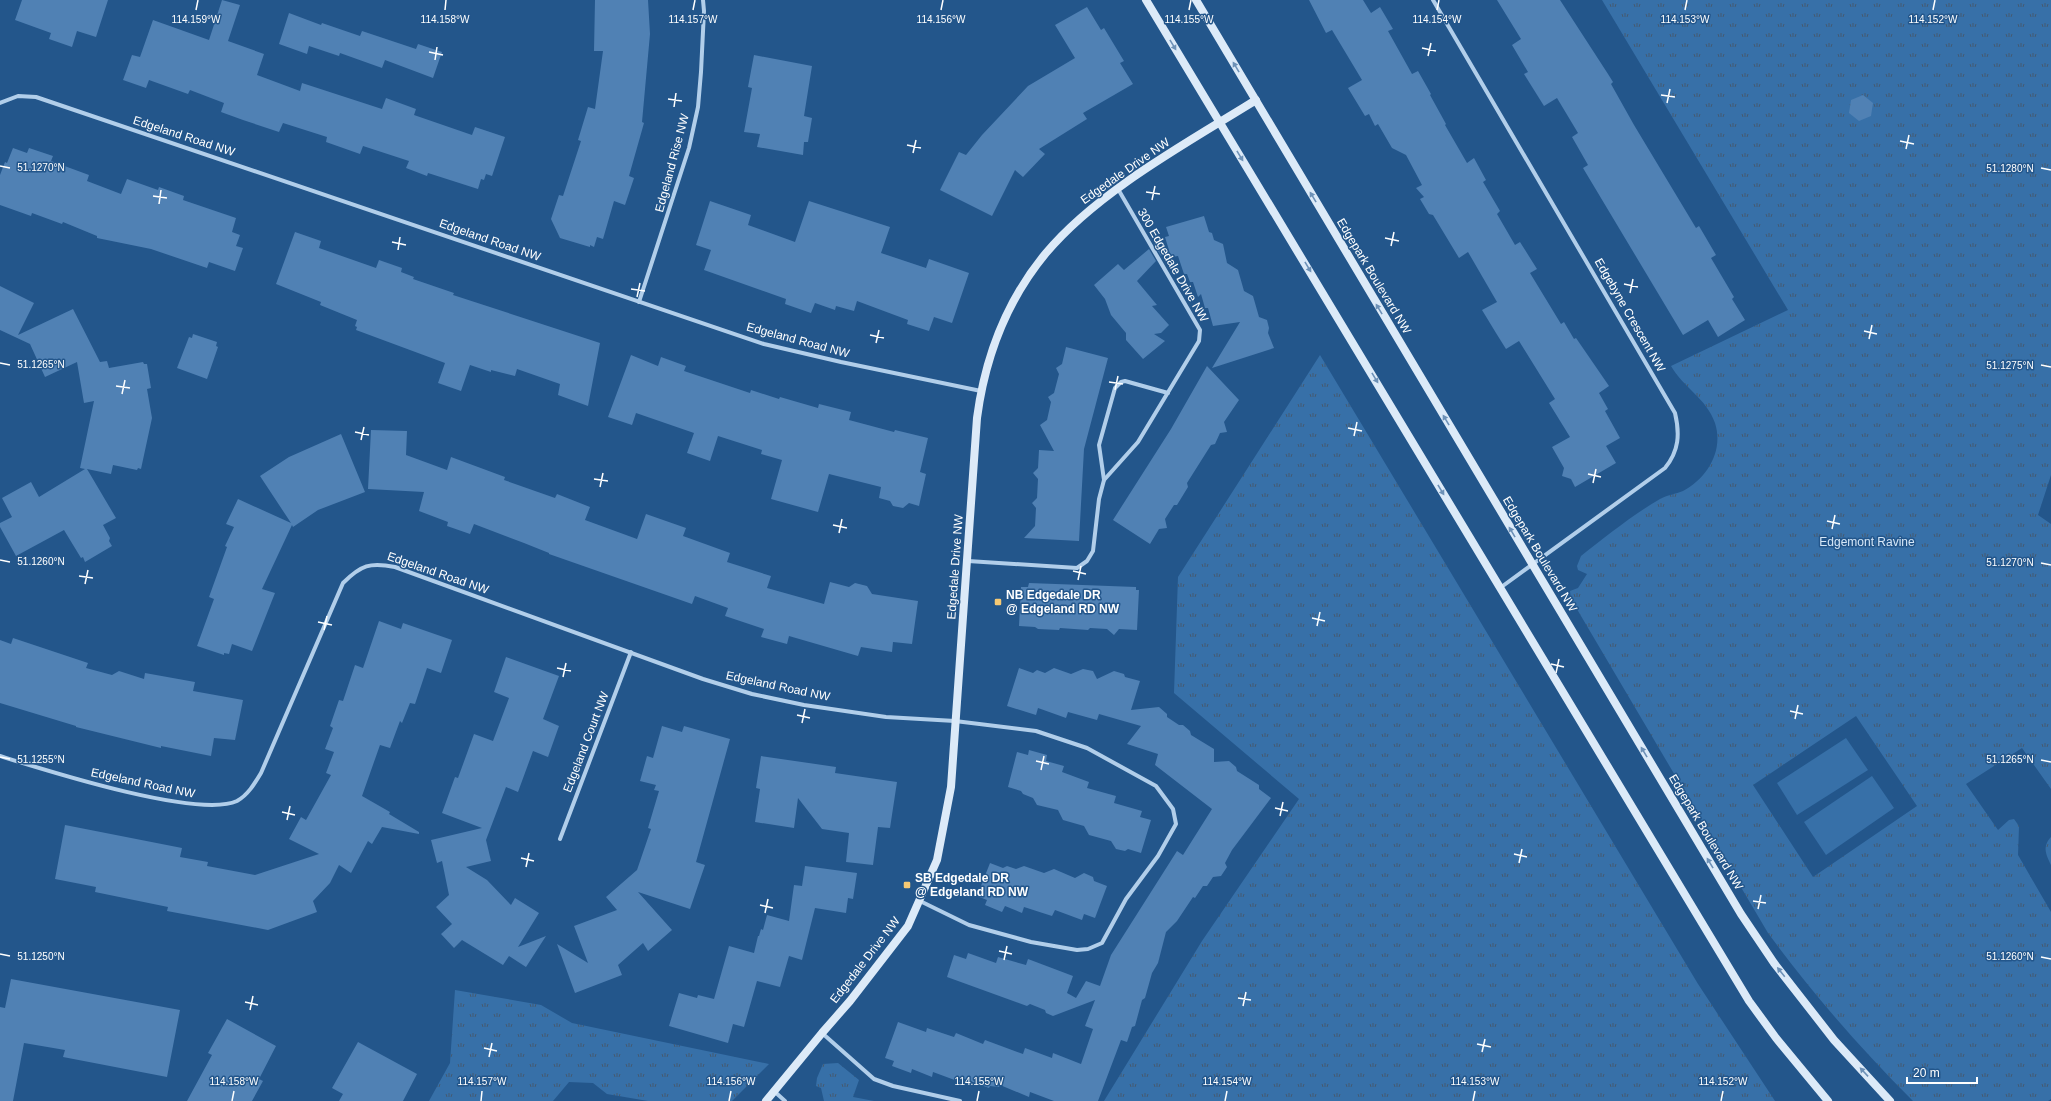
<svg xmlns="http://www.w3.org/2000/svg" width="2051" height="1101" viewBox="0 0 2051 1101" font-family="Arial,sans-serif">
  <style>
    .grass { fill: #3770a8 }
    .park { fill: url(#park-tufts); fill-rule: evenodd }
    .building { fill: #5081b4 }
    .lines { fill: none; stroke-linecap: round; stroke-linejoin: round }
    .street { stroke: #b1ceea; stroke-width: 4 }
    .secondary { stroke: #dceaf8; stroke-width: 8 }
    .oneway { fill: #6d91b7 }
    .ticks { fill: none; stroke: #fff; stroke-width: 1.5 }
    .poi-dot { fill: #f5c974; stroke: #23568b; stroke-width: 1.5 }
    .labels { text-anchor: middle; stroke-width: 3; stroke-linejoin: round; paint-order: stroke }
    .street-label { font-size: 12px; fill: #fff; stroke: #23568b }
    .park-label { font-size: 12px; fill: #d5e7f8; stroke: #23568b }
    .poi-label { font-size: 12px; font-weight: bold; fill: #fff; stroke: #23568b; text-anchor: start }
    .ticks-label { font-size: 10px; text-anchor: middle; fill: #fff; stroke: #23568b; stroke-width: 3; stroke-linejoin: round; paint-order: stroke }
  </style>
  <defs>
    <pattern id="park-tufts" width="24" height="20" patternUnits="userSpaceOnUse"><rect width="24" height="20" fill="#3770a8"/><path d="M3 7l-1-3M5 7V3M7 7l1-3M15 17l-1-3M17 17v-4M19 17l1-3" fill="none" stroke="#445a71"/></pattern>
  </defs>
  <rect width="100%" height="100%" fill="#23568b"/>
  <g class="grass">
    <path d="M1846,738L1868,770L1797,815L1777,783Z"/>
    <path d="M1872,776L1894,808L1826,855L1804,822Z"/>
  </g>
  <g class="park">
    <path d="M1602,0H2051V475L2038,515L2051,524V789L2022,748L1966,784L1998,830L2009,820L2014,819L2019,826L2018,855L2051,912V1099L2048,1101H1913C1860,1048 1812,993 1768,933L1571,599L1570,591L1578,588L1587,574L1578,570L1577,566L1581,556C1605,537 1634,514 1660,499C1667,495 1676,494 1683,491C1707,478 1724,451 1715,423C1707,399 1683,387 1671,366L1788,310ZM1856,716L1917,806L1813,877L1753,785Z"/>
    <path d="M1320,355L1698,984L1775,1101H1104L1202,941L1299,799L1174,693L1178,577Z"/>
    <path d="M2051,837V865C2046,854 2042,847 2051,837Z"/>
    <path d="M455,990L541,1005L572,1023L769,1064L732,1101H648L607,1094L593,1083L569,1082L553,1101H429L450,1063Z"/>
    <path d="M838,1063L859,1080L853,1097L874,1101H824L821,1088L816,1086L817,1078L823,1064Z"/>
  </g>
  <g class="building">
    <path d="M22,0H108L96,37L77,31L72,47L49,39L51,33L15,20Z"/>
    <path d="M222,0L240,5L228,41L264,54L257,75L300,91L302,83L382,109L386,98L416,109L414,115L472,135L475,127L505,137L492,176L486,174L484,180L481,179L478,189L428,173L427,176L406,168L409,161L363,146L360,154L326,142L327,137L283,123L279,132L243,120L221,112L224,103L190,90L188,94L149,80L146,88L123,80L132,55L140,57L153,20L209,40Z"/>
    <path d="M595,0H648L650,34L642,122L644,123L629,176L634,178L625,205L614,201L603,239L597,237L594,247L590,245V247L560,238L551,219L559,195L563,196L581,141L578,140L588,107L595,109L603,51H594Z"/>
    <path d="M1309,0H1363L1371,13L1380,7L1393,29L1388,31L1412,74L1418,71L1431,94L1430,95L1446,124L1445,125L1467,163L1474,158L1486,180L1483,182L1500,211L1497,214L1515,245L1520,242L1537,269L1530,273L1561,324L1564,322L1574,339L1576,338L1609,386L1599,393L1608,409L1605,411L1620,438L1606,446L1616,463L1575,487L1571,479L1562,476L1564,468L1552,447L1570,437L1549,403L1555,399L1519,341L1506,349L1496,333L1482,310L1497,302L1468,252L1459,258L1433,215L1429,214L1420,199L1424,197L1416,188L1422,185L1406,155L1392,148L1378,124L1375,126L1369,114L1365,116L1348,88L1362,80L1332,30L1326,33Z"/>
    <path d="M1497,0H1560L1608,74L1613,82L1611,84L1634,125L1696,228L1699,226L1716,255L1711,258L1734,297L1732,299L1745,320L1718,337L1708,320L1683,335L1583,168L1588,165L1572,137L1578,133L1557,98L1544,106L1524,74L1528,72L1512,45L1521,39Z"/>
    <path d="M1087,7L1101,30L1104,28L1124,61L1120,63L1133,84L1083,113L1087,119L1039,149L1045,154L1023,177L1015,170L992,216L940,190L959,152L966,155L982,135L1028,86L1075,58L1055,25Z"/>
    <path d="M289,13L321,25L322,23L360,36L362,31L416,49L418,44L442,52L433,78L385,60L382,68L340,53L339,56L309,46L307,54L279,44Z"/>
    <path d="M754,55L812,66L804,116L812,118L808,142H804L803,155L757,147L760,134L744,132L752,88L748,87Z"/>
    <path d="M1863,95L1873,103L1871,116L1859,121L1849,113L1851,100Z"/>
    <path d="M13,148L27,153L29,148L53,156L51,161L89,175L87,181L121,194L127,179L158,190L159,187L184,196L183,200L236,218L232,232L240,235L236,246L243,248L235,271L209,262L207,268L151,249L97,238V236L63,222L62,224L32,213L31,216L0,205V175L5,162L7,163Z"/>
    <path d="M710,201L751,215L748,225L795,242L809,201L890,227L881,253L926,268L929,259L969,273L952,323L934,317L929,331L907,324L908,320L857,301L854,311L836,306L835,310L815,303L811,313L785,304L786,299L704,270L711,250L696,245Z"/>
    <path d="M1204,216L1209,232L1212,233L1214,240L1223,244L1227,263L1238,270L1244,291L1253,296L1259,317L1267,320L1269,328L1268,333L1274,348L1212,368L1240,322L1213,326L1208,308H1205L1201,294L1198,297L1193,282H1190L1187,274H1184L1178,256L1171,257L1165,237L1169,236L1166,227Z"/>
    <path d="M295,232L321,241L319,248L376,268L379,260L402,268L401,272L414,277L413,279L454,293L453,295L600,343L588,406L558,395L560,384L517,369L515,376L491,370V372L470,365L461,391L438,383L445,363L356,330L357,327L355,326L357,320L320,305L321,302L276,284Z"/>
    <path d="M1156,242L1165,251L1161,256L1154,244Z"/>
    <path d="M1149,249L1156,261L1137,281L1157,305L1152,306L1169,325L1161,333L1154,334L1165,341L1143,359L1126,340V333L1111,315L1105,299L1094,285L1118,264L1124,270Z"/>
    <path d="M0,286L34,303L18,335L73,309L100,362L107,361L109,368L143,362L144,364H147L151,388L147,389L152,418L141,469L138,468L137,470L113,465L111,474L87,469L116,518L103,525L110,538L109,541L112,546L85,562L83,557L81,558L64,530L16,556L0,527V523L12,517L2,498L31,482L39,497L85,469L80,468L94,401L84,403L77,362L45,377L30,344L0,330Z"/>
    <path d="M193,334L217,342L216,346L218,347L207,379L177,368L189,337L192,338Z"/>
    <path d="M1066,347L1108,358L1084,449L1079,541L1024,538L1035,526L1036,508L1032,503L1037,498L1038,479L1033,473L1038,468L1039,450L1054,451L1040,425L1047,420L1051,402L1048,397L1054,393L1059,374L1056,368L1062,364Z"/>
    <path d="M631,355L658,366L661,357L686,366L684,371L750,393L751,390L779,399L780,397L818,408L819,404L851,412L849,420L894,432L895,430L928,438L920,472L926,474L919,506L909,503L903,508L893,506L890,501L879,498L881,487L829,474L818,512L771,499L782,460L761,454L762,450L718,436L710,461L687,453L694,433L636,413L632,425L608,417Z"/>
    <path d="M1207,366L1239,400L1224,422L1227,432L1220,433L1215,444L1211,445L1187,483L1188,487L1177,505H1174L1165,519L1167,528L1159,529L1150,544L1113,520L1171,429Z"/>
    <path d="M371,430L407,431L406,455L447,470L451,457L505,477L504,480L555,498L557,494L590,507L585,520L637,539L646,514L686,528L683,536L730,553L727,562L771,576L767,588L824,604L830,582L849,587L855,583L867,586L872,594L918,601L912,644L893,642L892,652L861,647L858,656L789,636L787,644L761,637L764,629L725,616L728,608L695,596L692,604L549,554V553L524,543L474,524L470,534L447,526L448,522L419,511L424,492L368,489Z"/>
    <path d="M341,434L365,492L318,510L293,527L292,525L262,589L275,593L252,651L232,644L229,654L224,653V655L197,646L214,599L209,597L227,547L225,546L234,527L226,524L238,499L291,523L260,476L289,457Z"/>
    <path d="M1029,583L1136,587V590H1139L1137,630L1119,629L1114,635L1107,629L1090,628L1088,630L1060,628L1059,630L1038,629L1035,627L1019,626L1021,587H1028Z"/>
    <path d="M379,621L401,629L403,623L452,640L441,673L427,668L415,704L410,703L402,723L400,721L390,748L380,745L362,796L390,812L389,814L419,832V834L382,827L372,844L368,841L351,873L339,865L330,883L313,901L317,912L268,930L167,911L168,907L95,892L96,887L55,879L65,825L182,848L180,857L208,862L207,866L255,875L319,854L289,839L301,817L306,820L331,775L326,773L334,752L325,749L333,728L330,726L339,700L343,701L355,665L363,668Z"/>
    <path d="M13,638L88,663L86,668L112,675L119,671L144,679L145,673L195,682L193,691L243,700L235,740L214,738L211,756L161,746V748L76,727V726L0,703V640L11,644Z"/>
    <path d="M506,657L559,676L543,719L559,726L548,757L533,751L518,792L506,787L486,840L491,861L466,867L487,880L511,905L515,898L539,913L518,947L546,936L526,967L509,956L503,965L462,940L454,948L441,934L452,924L436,907L449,895L442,861L437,863L431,840L482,828L442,813L455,777L458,778L474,734L493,741L509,698L494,692Z"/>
    <path d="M1019,668L1033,673L1037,670L1045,673L1054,668L1071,674L1083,669L1093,671L1097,679L1114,671L1124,674L1125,677L1140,681L1131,710L1159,707L1167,714V717L1179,725H1183L1190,731L1191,735L1214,749V762L1229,761L1236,767L1237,771L1259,785V789L1271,798L1232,850L1225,863L1227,867L1221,876L1213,877L1207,886H1203L1195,898L1193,897L1177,921L1166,932L1158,963L1152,973L1145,998L1142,1000L1135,1026L1132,1027L1127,1042L1121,1040L1098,1101H1054L1030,1092L1029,1097L1000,1085L999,1087L990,1086L989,1088L962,1078L960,1082L933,1072L932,1077L912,1069L911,1073L892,1066L894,1061L885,1058L898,1022L926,1032L927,1028L954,1037L956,1033L983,1044L985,1040L1023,1054L1025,1048L1052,1058L1053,1053L1081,1064L1093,1029L1085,1026L1095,1000L1053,1016L1046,1013L1045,1010L1030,1004L1027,1006L947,977L954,955L966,959L968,953L996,963L998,957L1026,965L1028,959L1073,976L1067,993L1076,998L1086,981L1100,986L1111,955L1177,851L1183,855L1212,809L1155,765L1158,754L1127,744L1141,726L1099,714L1097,720L1068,712L1066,718L1038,708L1036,715L1007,706Z"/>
    <path d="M662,726L682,732L684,726L730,739L696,862L705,865L690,909L638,892L672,930L648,951L643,943L618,965L622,975L575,993L557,944L588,963L574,926L617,910L606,897L637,870L651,829L648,828L659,791L654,790L656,785L640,781L647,756L653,758Z"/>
    <path d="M1029,750L1047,755L1046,761L1064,766L1062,772L1089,782L1087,788L1116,796L1114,803L1142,811L1140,817L1151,820L1141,853L1128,849L1125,851L1116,849L1111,841L1089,835L1084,826L1063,820L1058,810L1037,805L1033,798L1023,794L1021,791L1008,787L1017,752L1028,755Z"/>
    <path d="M761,756L836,767L835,773L897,782L890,828L878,827L873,865L846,862L849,833L822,829L798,798L794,828L755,822L760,789L756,788Z"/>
    <path d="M990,863L1003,868L1007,866L1016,869L1024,866L1044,873L1054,869L1075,878L1084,873L1093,877L1094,881L1107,886L1095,918L1084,914L1082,920L1055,910L1052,916L1024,907L1022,913L1005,906L1002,912L985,905L987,900L977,896Z"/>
    <path d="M805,866L857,873L853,899L848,898L846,913L815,908L802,960L789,956L780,987L757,981L744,1027L733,1024L728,1043L669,1026L679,993L697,998L698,995L714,999L729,946L754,953L758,936H759L761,929L763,930L767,915L789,921L794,885L802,886Z"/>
    <path d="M11,979L180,1010L167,1077L63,1057L65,1050L24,1043L13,1101H0V1007L5,1008Z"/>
    <path d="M227,1019L276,1046L259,1079L263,1081L252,1101H187L212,1055L208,1053Z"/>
    <path d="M358,1042L417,1074L403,1101H339L343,1094L332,1088Z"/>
  </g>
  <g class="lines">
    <g class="street">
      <path d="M1433,0L1675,413C1680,434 1679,451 1665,468L1500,588"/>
      <path d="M0,103L18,96L36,97L764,344L841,362L981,391"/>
      <path d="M639,302L689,148L698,107L701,72L704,11L703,0"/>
      <path d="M1104,480L1099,445L1115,388L1121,382L1125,381L1168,393"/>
      <path d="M968,561L1077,568L1087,561L1093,551L1099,499L1104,480L1138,442L1199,341L1200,330L1118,189"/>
      <path d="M0,756C45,770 198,819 237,801C248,795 255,783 261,773L343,583C361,565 370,562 395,567L703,679L752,694L804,705L886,717L955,721L1036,731L1087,748L1156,786L1173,809L1176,824L1158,856L1126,899L1102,943L1088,949L1077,950L1031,942L969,925L920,901"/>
      <path d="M560,839L631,652"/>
      <path d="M822,1033L874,1079L893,1086L960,1101"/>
      <path d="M775,1092L785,1101"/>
    </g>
    <g class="secondary">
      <path d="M1146,0L1749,1001L1776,1038L1828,1101"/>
      <path d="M1196,0L1741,914L1774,963L1834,1040L1890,1101"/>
      <path d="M766,1101L822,1033L850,1001L908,926L937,860L951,787L977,418C985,358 1007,300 1046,253C1098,191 1187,143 1256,100"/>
    </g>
  </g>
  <defs><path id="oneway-solid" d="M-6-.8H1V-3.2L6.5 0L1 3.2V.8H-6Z"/></defs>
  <g class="oneway">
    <use href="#oneway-solid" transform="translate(1173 45) rotate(59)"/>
    <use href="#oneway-solid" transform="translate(1236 67) rotate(-121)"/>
    <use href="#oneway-solid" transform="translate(1240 156) rotate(59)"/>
    <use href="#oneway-solid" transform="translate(1313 197) rotate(-121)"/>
    <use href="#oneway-solid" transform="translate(1308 267) rotate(59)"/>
    <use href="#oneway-solid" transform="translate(1379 309) rotate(-121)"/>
    <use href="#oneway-solid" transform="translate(1375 378) rotate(59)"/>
    <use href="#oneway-solid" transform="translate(1446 420) rotate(-121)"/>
    <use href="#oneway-solid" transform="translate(1441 490) rotate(59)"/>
    <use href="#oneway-solid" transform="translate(1512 532) rotate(-121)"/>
    <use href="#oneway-solid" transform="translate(1644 752) rotate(-121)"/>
    <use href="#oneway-solid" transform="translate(1710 863) rotate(-121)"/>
    <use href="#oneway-solid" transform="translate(1781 972) rotate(-129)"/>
    <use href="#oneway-solid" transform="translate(1864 1072) rotate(-133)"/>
  </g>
  <path class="ticks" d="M196,10L198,0M445,10L446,0M693,10L695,0M941,10L943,0M1189,10L1191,0M1437,10L1439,0M1685,10L1687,0M1933,10L1935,0M1422,48L1436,51M429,52L443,55M1428,56L1431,43M435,60L437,47M1661,95L1675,97M668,99L682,101M1667,103L1670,89M674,107L676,93M1900,141L1914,144M907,145L921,148M1906,149L1909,135M913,153L916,140M0,166L10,168M2041,168L2051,170M1146,192L1160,194M153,196L167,198M1152,200L1155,186M159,204L161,190M1385,238L1399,241M392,242L406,245M1391,246L1394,232M398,250L400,237M1624,284L1638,287M631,289L645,291M1630,293L1633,279M637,297L640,283M1864,331L1877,334M870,335L884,338M1869,339L1872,325M876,343L879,330M0,363L10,365M2041,365L2051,367M1109,382L1123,384M116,386L130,388M1115,390L1118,376M122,394L125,380M1348,428L1362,431M355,432L369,435M1354,436L1357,422M361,440L364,427M1588,474L1601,477M594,479L608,481M1593,483L1596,469M600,487L603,473M1827,521L1840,524M833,525L847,528M1832,529L1835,515M839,533L842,519M0,560L10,562M2041,563L2051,565M1073,571L1086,574M79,576L93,578M1078,580L1081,566M85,584L88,570M1312,618L1325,621M318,622L332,625M1317,626L1320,612M324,630L327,616M1551,664L1564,667M557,668L571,671M1556,673L1559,659M563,677L566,663M1790,711L1803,714M797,715L810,718M1795,719L1798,705M802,723L805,709M0,757L10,759M2041,760L2051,762M1036,761L1049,764M1041,770L1044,756M1275,808L1288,811M282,812L295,815M1280,816L1283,802M287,820L290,806M1514,854L1527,857M521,858L534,861M1519,863L1522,849M526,867L529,853M1753,901L1766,903M760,905L773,908M1758,909L1761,895M765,913L768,899M999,951L1012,954M0,954L10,956M2041,957L2051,959M1004,960L1007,946M1238,998L1251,1000M245,1002L258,1005M1243,1006L1246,992M250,1010L253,996M1477,1044L1491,1047M484,1048L497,1051M1482,1052L1485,1039M489,1057L492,1043M232,1101L234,1091M481,1101L482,1091M729,1101L731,1091M977,1101L979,1091M1225,1101L1227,1091M1473,1101L1475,1091M1721,1101L1723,1091"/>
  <g class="poi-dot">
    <rect x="994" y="598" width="8" height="8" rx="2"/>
    <rect x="903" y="881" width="8" height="8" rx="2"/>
  </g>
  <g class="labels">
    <g class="street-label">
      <text transform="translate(184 136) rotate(18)" y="4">Edgeland Road NW</text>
      <text transform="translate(672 163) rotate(-75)" y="4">Edgeland Rise NW</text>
      <text transform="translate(1125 171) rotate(-35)" y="4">Edgedale Drive NW</text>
      <text transform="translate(490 240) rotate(19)" y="4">Edgeland Road NW</text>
      <text transform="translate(1173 265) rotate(60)" y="4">300 Edgedale Drive NW</text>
      <text transform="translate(1374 276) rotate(59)" y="4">Edgepark Boulevard NW</text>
      <text transform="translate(1630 315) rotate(60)" y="4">Edgebyne Crescent NW</text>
      <text transform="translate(798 340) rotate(15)" y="4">Edgeland Road NW</text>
      <text transform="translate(1540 554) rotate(59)" y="4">Edgepark Boulevard NW</text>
      <text transform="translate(955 567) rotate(-86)" y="4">Edgedale Drive NW</text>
      <text transform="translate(438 573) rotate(19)" y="4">Edgeland Road NW</text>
      <text transform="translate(778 686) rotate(12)" y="4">Edgeland Road NW</text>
      <text transform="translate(586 742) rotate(-69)" y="4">Edgeland Court NW</text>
      <text transform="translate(143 783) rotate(12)" y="4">Edgeland Road NW</text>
      <text transform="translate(1706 832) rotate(59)" y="4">Edgepark Boulevard NW</text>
      <text transform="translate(865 960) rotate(-52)" y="4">Edgedale Drive NW</text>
    </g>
    <g class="park-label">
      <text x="1867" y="546">Edgemont Ravine</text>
    </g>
    <g class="poi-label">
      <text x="1006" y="599">NB Edgedale DR<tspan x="1006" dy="14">@ Edgeland RD NW</tspan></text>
      <text x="915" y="882">SB Edgedale DR<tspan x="915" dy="14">@ Edgeland RD NW</tspan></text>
    </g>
  </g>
  <g class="ticks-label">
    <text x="196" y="23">114.159°W</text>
    <text x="445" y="23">114.158°W</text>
    <text x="693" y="23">114.157°W</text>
    <text x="941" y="23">114.156°W</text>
    <text x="1189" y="23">114.155°W</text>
    <text x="1437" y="23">114.154°W</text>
    <text x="1685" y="23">114.153°W</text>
    <text x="1933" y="23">114.152°W</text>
    <text x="41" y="171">51.1270°N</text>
    <text x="2010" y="172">51.1280°N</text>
    <text x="41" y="368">51.1265°N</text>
    <text x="2010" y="369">51.1275°N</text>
    <text x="41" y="565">51.1260°N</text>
    <text x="2010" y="566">51.1270°N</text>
    <text x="41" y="763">51.1255°N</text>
    <text x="2010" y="763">51.1265°N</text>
    <text x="41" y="960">51.1250°N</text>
    <text x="2010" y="960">51.1260°N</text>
    <text x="234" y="1085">114.158°W</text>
    <text x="482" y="1085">114.157°W</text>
    <text x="731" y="1085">114.156°W</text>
    <text x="979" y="1085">114.155°W</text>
    <text x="1227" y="1085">114.154°W</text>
    <text x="1475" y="1085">114.153°W</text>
    <text x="1723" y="1085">114.152°W</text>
  </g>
  <path d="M1907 1077v6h70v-6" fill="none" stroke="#ffffff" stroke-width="2"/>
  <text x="1913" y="1077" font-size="12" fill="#ffffff" stroke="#23568b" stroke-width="3" paint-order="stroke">20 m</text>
</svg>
